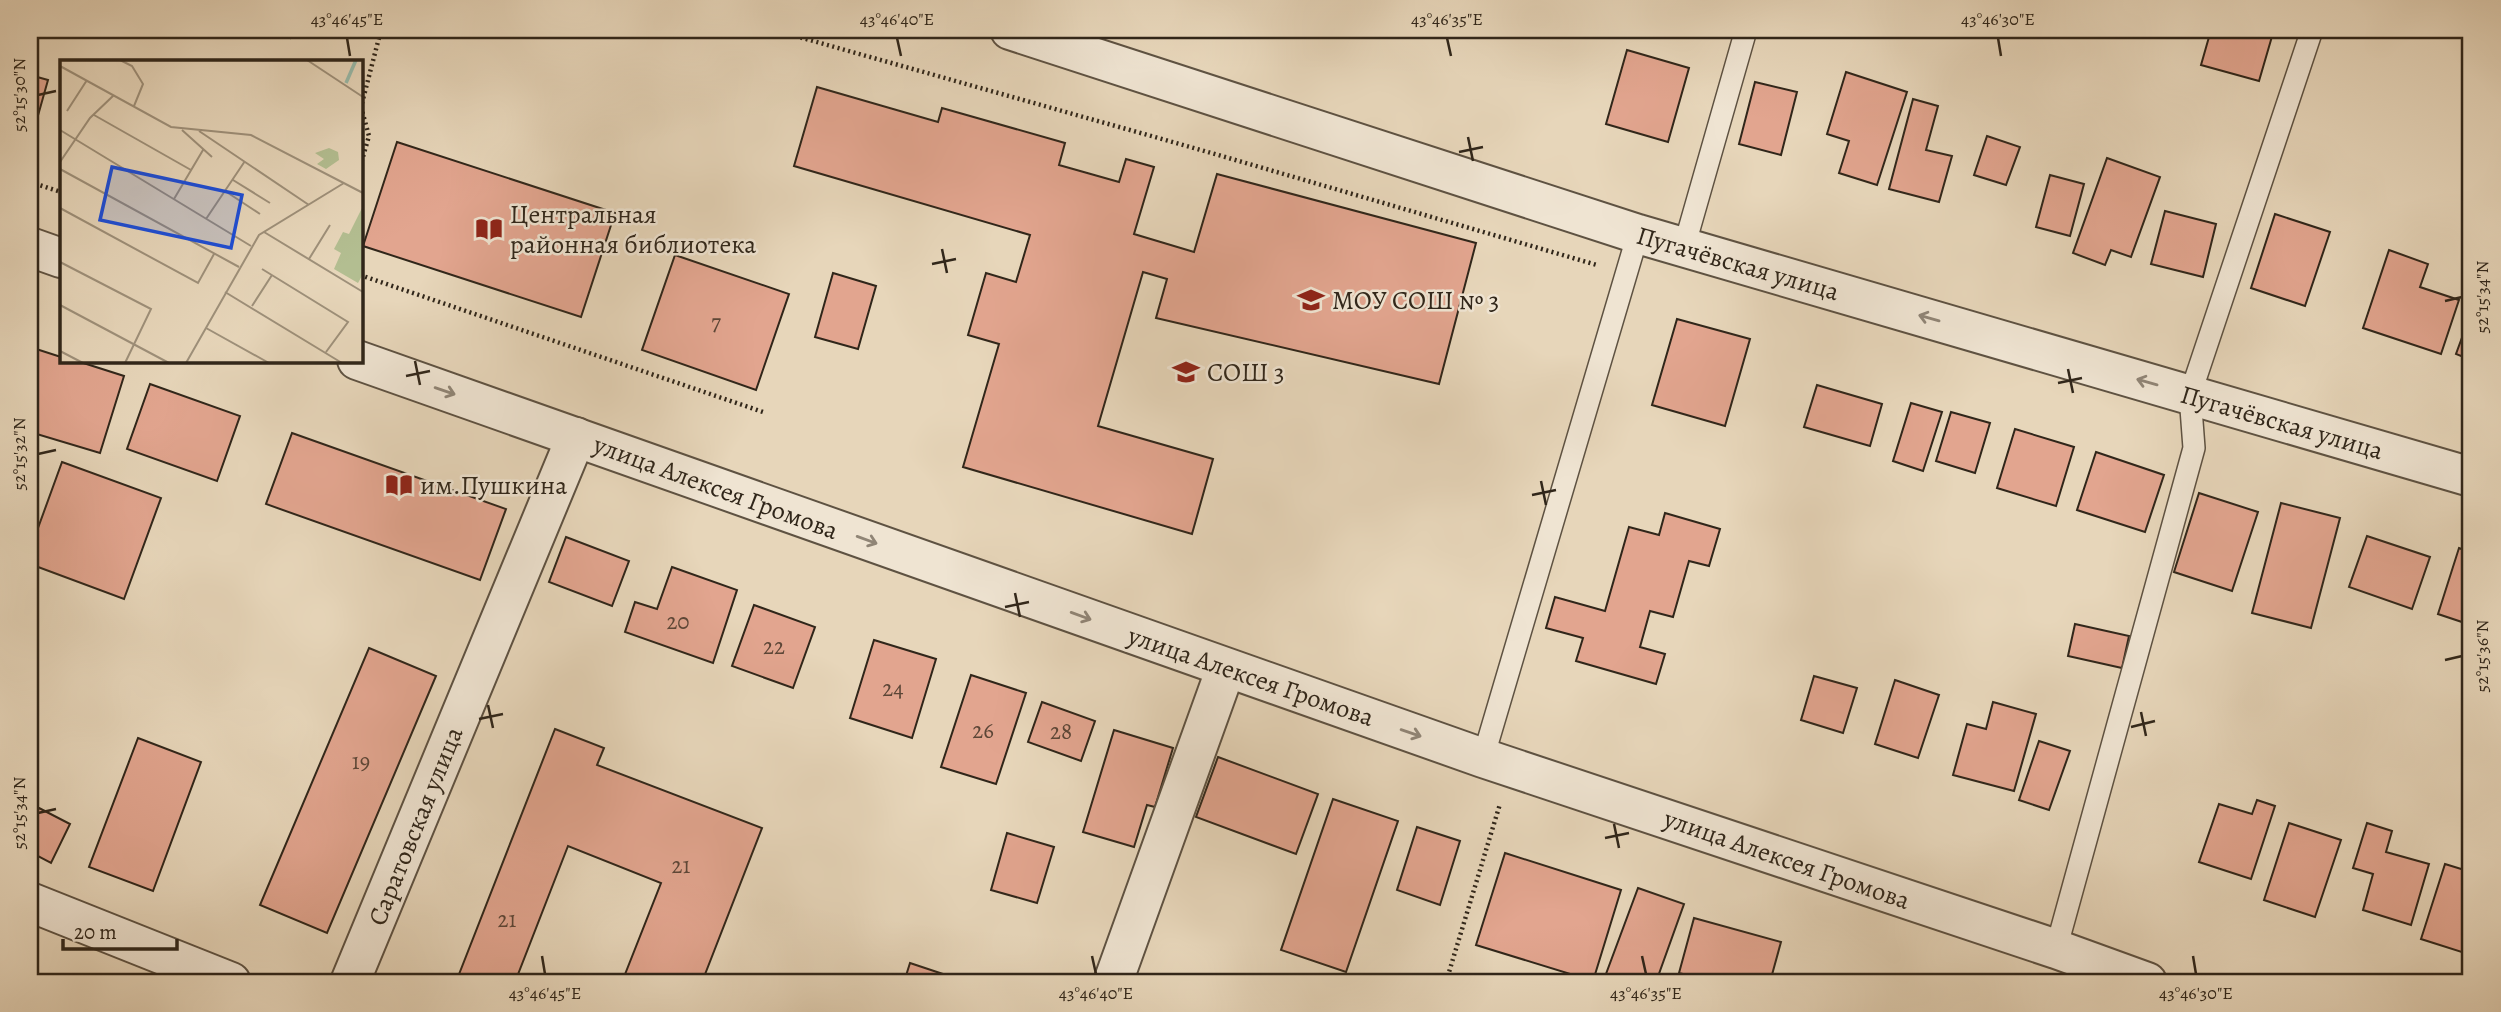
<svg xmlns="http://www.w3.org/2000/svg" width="2501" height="1012" viewBox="0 0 2501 1012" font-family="Alegreya,serif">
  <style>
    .building { fill: #e2a58f; stroke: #30261a; stroke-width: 2 }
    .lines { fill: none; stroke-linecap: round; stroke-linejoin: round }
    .service-casing { stroke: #5e5242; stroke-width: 24 }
    .minor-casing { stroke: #5e5242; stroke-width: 42 }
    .tertiary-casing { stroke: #5e5242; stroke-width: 42 }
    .path { stroke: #30261a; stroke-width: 4.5; stroke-dasharray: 2 3.5; stroke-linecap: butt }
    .service { stroke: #efe4d2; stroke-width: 21 }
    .minor { stroke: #efe4d2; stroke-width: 38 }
    .tertiary { stroke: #efe4d2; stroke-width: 38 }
    .oneway { stroke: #908576 }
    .ticks { fill: none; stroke: #30261a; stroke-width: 2.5 }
    .labels { text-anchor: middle; stroke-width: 5; stroke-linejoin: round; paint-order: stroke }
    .number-label { font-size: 23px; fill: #5c4637 }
    .poi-label { font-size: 26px; fill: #30261a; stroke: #efe4d2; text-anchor: start }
    .street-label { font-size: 26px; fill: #30261a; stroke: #efe4d2 }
    .inset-river { fill: none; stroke: #98baaa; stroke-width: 3.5 }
    .inset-road { fill: none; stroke: #9e907a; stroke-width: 2 }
    .view { fill: #1d4ed8; fill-opacity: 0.15; stroke: #1d4ed8; stroke-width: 3.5 }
    .inset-edge { fill: none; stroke: #30261a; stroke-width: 3.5 }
    .neatline { fill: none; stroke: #30261a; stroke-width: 2.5 }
    .ticks-label { font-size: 18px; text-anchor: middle; fill: #30261a }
  </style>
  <rect width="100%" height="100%" fill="#e7d6ba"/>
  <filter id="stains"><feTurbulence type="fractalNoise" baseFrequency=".00286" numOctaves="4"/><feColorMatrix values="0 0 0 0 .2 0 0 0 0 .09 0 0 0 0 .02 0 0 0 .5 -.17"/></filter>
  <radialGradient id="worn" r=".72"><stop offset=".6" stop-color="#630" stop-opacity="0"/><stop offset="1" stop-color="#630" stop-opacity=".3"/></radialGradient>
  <g class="building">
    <path d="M261,30H292L290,38Z"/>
    <path d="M2211,30H2262L2273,33L2259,81L2201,65Z"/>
    <path d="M1627,50L1689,68L1668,142L1606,124Z"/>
    <path d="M1846,72L1907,92L1877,185L1839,173L1849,141L1827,134Z"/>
    <path d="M30,75L48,80L30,144Z"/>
    <path d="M1755,82L1797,92L1781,155L1739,144Z"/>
    <path d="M817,87L938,122L942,108L1065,143L1059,165L1119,182L1126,159L1154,167L1134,234L1194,252L1217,174L1476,243L1439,384L1156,318L1167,279L1143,272L1098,426L1213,459L1192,534L963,467L999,344L968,335L986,273L1016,282L1030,235L794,166Z"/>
    <path d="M1913,99L1938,106L1926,150L1952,156L1939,202L1889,189Z"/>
    <path d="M1987,136L2020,147L2006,185L1974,175Z"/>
    <path d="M397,142L615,213L581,317L363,246Z"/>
    <path d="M2107,158L2160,177L2131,257L2111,250L2105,265L2073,253Z"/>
    <path d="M2050,175L2084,184L2070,236L2036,227Z"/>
    <path d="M2165,211L2216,224L2203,277L2151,264Z"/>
    <path d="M2275,214L2330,232L2305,306L2251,288Z"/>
    <path d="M2389,250L2428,264L2420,287L2459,300L2441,354L2363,328Z"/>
    <path d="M675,255L789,294L756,390L642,350Z"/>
    <path d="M833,273L876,286L858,349L815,337Z"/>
    <path d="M2471,313V360L2456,354Z"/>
    <path d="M1677,319L1750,339L1725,426L1652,405Z"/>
    <path d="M30,347L61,357V360H74L124,376L100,453L30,432Z"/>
    <path d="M150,384L240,416L217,481L127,449Z"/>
    <path d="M1817,385L1882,404L1870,446L1804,427Z"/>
    <path d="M1911,403L1942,412L1923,471L1893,461Z"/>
    <path d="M1951,412L1990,423L1975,473L1936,461Z"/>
    <path d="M2015,429L2074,447L2056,506L1997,488Z"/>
    <path d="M292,433L506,509L480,580L266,504Z"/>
    <path d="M2096,452L2164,475L2145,532L2077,510Z"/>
    <path d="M62,462L161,498L124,599L30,564V550Z"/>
    <path d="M2199,493L2258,512L2232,591L2174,572Z"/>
    <path d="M2281,503L2340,518L2311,628L2252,613Z"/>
    <path d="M1665,513L1720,529L1709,566L1689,561L1673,617L1650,611L1640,647L1665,654L1656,684L1576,661L1583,638L1546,628L1555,597L1605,611L1629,527L1659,535Z"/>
    <path d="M2367,536L2430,557L2412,609L2349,587Z"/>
    <path d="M566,537L629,561L612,606L549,582Z"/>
    <path d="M2459,548L2471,553V625L2438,614Z"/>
    <path d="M672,567L737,590L713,663L625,632L635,602L657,609Z"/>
    <path d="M754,605L815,627L793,688L732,666Z"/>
    <path d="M2075,624L2129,636L2122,668L2068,656Z"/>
    <path d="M874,640L936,659L912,738L850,718Z"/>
    <path d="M369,648L436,676L327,933L260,905Z"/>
    <path d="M971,675L1026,693L996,784L941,767Z"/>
    <path d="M1814,676L1857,688L1843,733L1801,720Z"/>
    <path d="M1895,680L1939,695L1918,758L1875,744Z"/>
    <path d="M1042,702L1095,721L1081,761L1028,742Z"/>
    <path d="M1993,702L2036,714L2014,791L1953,775L1967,724L1986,729Z"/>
    <path d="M555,729L604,748L597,765L762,828L702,982H622L661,883L568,846L515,982H456Z"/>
    <path d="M1114,730L1173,748L1155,807L1147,805L1134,847L1083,832Z"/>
    <path d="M138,738L201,762L153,891L89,867Z"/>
    <path d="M2039,741L2070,751L2049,810L2019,800Z"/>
    <path d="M1218,757L1318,794L1296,854L1196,817Z"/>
    <path d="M1333,799L1398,821L1346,972L1281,950Z"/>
    <path d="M2257,800L2275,806L2251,879L2199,862L2219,804L2252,814Z"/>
    <path d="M39,808L70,824L51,863L30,852V825Z"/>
    <path d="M2289,823L2341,840L2315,917L2264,900Z"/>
    <path d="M2367,823L2392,831L2386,852L2429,864L2411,925L2363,910L2373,874L2353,868Z"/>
    <path d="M1417,827L1460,841L1440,905L1397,890Z"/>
    <path d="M1007,833L1054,847L1037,903L991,890Z"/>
    <path d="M1505,853L1621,890L1593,981L1476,945Z"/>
    <path d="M2445,864L2471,872V955L2421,939Z"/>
    <path d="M1638,888L1684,904L1656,982H1603Z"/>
    <path d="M1694,918L1781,942L1770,982H1713L1679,973Z"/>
    <path d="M910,963L967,982H904Z"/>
  </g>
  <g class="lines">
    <defs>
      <g id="service">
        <path d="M1684,247L1746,30"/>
        <path d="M1483,758L1638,234"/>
        <path d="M2056,949L2194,448L2190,395L2312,30"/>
      </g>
      <g id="minor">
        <path d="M1010,30L1638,234L2471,477"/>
        <path d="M30,902L231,982"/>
        <path d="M350,982L576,437"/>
        <path d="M1113,982L1226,668"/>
      </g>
      <g id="tertiary">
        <path d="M30,247L61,258"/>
        <path d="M357,360L1483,758L2056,949L2147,982"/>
      </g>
    </defs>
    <use href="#service" class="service-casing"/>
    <use href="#minor" class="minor-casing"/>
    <use href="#tertiary" class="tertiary-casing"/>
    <g class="path">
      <path d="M774,30L1201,150L1597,265"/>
      <path d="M360,167L369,136L361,107L381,30"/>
      <path d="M30,182L61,192"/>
      <path d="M360,275L766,413"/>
      <path d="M1446,982L1500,804"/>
    </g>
    <use href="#service" class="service"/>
    <use href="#minor" class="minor"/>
    <use href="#tertiary" class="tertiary"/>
  </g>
  <defs><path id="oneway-shaft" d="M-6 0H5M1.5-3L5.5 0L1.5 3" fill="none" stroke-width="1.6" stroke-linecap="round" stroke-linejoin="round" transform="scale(1.75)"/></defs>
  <g class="oneway">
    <use href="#oneway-shaft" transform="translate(1929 318) rotate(-164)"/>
    <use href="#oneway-shaft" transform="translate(2147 382) rotate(-164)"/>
    <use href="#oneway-shaft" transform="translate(445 391) rotate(19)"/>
    <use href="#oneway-shaft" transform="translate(867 540) rotate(20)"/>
    <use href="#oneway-shaft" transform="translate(1081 616) rotate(20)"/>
    <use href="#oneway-shaft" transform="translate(1411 733) rotate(19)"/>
  </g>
  <path class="ticks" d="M347,38L350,56M897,38L901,56M1447,38L1451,56M1998,38L2001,56M38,95L56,91M1468,137L1473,161M1459,152L1483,147M942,249L947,273M932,264L956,259M2445,301L2462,297M415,361L420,385M2068,369L2073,393M406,376L430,371M2058,383L2082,378M38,454L56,450M1541,481L1546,505M1532,495L1556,490M1015,593L1020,617M1005,607L1029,602M2445,660L2462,656M488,705L493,728M2141,712L2146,736M479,719L503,714M2131,727L2155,721M38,813L56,809M1614,824L1619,848M1605,838L1629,833M542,956L545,974M1092,956L1096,974M1642,956L1646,974M2193,956L2196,974"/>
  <defs>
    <symbol id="library-bare" viewBox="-9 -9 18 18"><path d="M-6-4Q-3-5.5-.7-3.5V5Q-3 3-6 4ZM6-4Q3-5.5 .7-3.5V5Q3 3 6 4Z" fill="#8f2418" stroke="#efe4d2" stroke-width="2.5" paint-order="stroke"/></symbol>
    <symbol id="school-bare" viewBox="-9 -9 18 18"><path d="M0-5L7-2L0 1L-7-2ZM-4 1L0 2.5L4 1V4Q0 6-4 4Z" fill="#8f2418" stroke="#efe4d2" stroke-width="2.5" paint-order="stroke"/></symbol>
  </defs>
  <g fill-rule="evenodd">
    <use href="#library-bare" x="470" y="210" width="38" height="38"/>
    <use href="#school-bare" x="1292" y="281" width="38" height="38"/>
    <use href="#school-bare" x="1167" y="353" width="38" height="38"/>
    <use href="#library-bare" x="380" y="466" width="38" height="38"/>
  </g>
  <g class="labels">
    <g class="number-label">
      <text x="716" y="330">7</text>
      <text x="678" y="629">20</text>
      <text x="774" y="654">22</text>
      <text x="893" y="696">24</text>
      <text x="983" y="738">26</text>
      <text x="1061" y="739">28</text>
      <text x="361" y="769">19</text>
      <text x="681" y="873">21</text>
      <text x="507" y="927">21</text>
    </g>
    <g class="poi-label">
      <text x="510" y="223">Центральная<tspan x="510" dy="30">районная библиотека</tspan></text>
      <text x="1332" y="309">МОУ СОШ № 3</text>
      <text x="1207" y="381">СОШ 3</text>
      <text x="420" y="494">им.Пушкина</text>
    </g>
    <g class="street-label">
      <text transform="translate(1738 263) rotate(16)" y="9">Пугачёвская улица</text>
      <text transform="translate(2282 422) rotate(16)" y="9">Пугачёвская улица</text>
      <text transform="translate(716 487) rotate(20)" y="9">улица Алексея Громова</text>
      <text transform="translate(1251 676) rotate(19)" y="9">улица Алексея Громова</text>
      <text transform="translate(415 826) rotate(-68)" y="9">Саратовская улица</text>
      <text transform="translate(1787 859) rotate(19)" y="9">улица Алексея Громова</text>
    </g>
  </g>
  <g transform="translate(60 60)">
    <rect width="303" height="303" fill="#e7d6ba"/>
    <path d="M269,88L278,92L279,100L266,109L257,104L264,99L255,93ZM303,146V214L298,223L274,209L281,193L274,189L283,172L289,174Z" fill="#b3be91"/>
    <path class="inset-river" d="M286,23L296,0"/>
    <path class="inset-road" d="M60,0L72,6L83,24L74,46M247,0L303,37M0,6L111,67L191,75L303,133M7,51L27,20M34,55L131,110M0,70L191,186M122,70L152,97M139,71L249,145M0,102L30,58L54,35M0,109L179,207M173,120L210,143M165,131L200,154M114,139L143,90M0,148L138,223L154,194M146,159L185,101M204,172L303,232M249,199L270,165M0,202L91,249L65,303M202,209L288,262L266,292M165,232L282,303M0,245L109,303M192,246L212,215M146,268L209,303M0,291L23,303M126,303L199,175L284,123"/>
    <path class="view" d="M52,107L182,135L171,188L40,160Z"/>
    <rect width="303" height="303" class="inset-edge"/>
  </g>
  <rect width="2501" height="1012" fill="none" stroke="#e7d6ba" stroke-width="77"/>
  <path d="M63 939v10h114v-10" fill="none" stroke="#30261a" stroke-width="3.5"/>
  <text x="74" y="939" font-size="21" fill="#30261a" stroke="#efe4d2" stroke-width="5" paint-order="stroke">20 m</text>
  <rect x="38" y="38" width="2424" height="936" class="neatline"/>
  <g class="ticks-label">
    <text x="347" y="25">43°46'45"E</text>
    <text x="897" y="25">43°46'40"E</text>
    <text x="1447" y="25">43°46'35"E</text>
    <text x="1998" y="25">43°46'30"E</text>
    <text transform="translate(19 95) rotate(-90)" y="6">52°15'30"N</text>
    <text transform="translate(2482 297) rotate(-90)" y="6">52°15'34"N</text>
    <text transform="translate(19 454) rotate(-90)" y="6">52°15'32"N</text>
    <text transform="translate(2482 656) rotate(-90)" y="6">52°15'36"N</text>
    <text transform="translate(19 813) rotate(-90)" y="6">52°15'34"N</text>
    <text x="545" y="999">43°46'45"E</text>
    <text x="1096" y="999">43°46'40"E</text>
    <text x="1646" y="999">43°46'35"E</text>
    <text x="2196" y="999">43°46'30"E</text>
  </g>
  <rect width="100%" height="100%" filter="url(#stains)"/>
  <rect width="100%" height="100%" fill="url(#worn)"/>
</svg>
